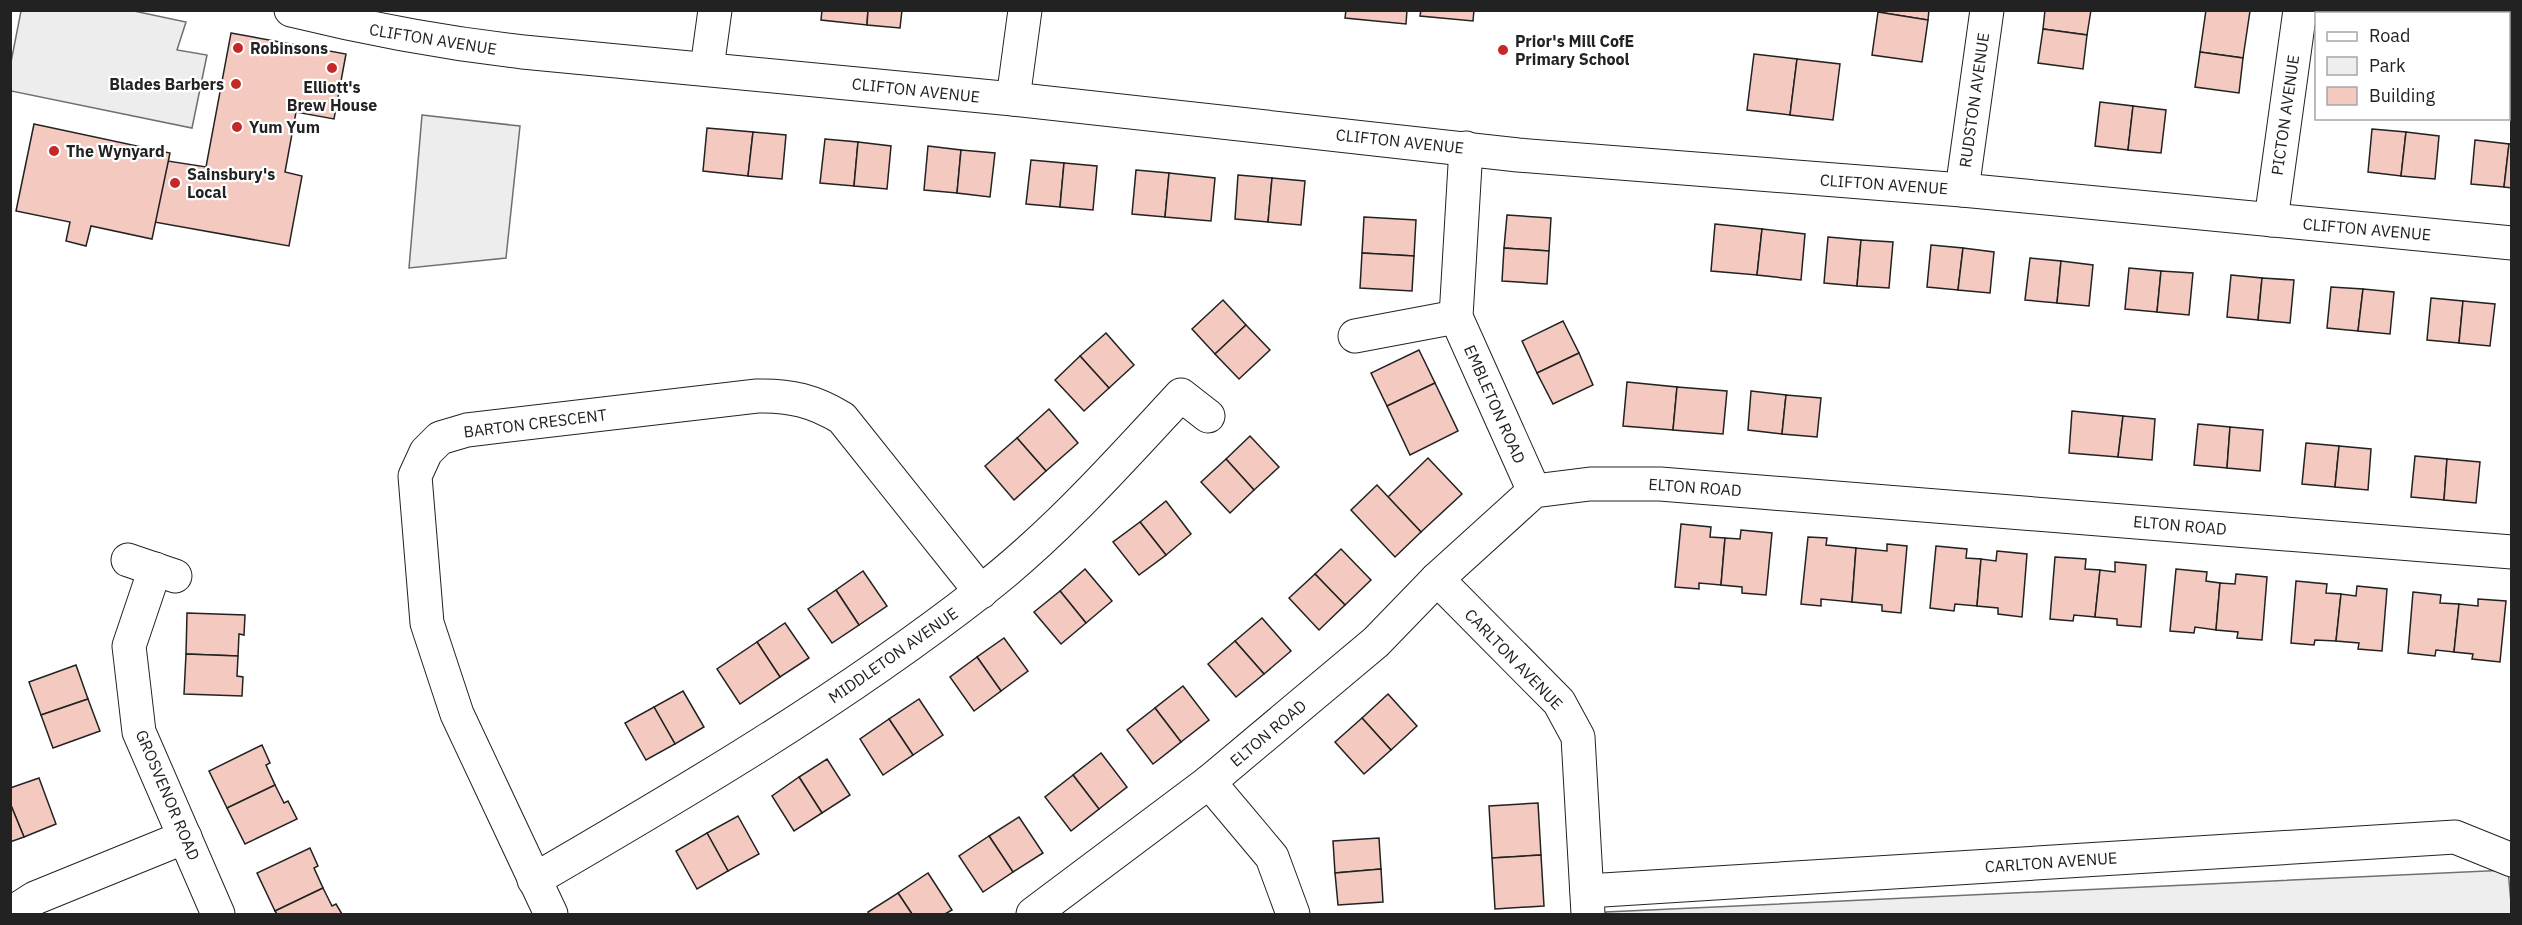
<svg xmlns="http://www.w3.org/2000/svg" width="2522" height="925" viewBox="0 0 2522 925" font-family="'IBM Plex Sans',sans-serif">
  <style>
    .green { fill: #eee; stroke: #6f6f6f; stroke-width: 1.5 }
    .parking { fill: #ededed; stroke: #6f6f6f; stroke-width: 1.5 }
    .building { fill: #f3c9c0; stroke: #222; stroke-width: 1.5 }
    .lines { fill: none; stroke-linecap: round; stroke-linejoin: round }
    .street-casing { stroke: #222; stroke-width: 35 }
    .street { stroke: #fff; stroke-width: 33 }
    .poi-dot { fill: #c62828; stroke: #fff; stroke-width: 2 }
    .labels { text-anchor: middle; stroke-width: 4.5; stroke-linejoin: round; paint-order: stroke }
    .street-label { font-size: 16px; fill: #222; stroke: #fff }
    .poi-label { font-size: 16px; font-weight: bold; fill: #222; stroke: #fff; text-anchor: start }
  </style>
  <rect width="100%" height="100%" fill="#fff"/>
  <path class="green" d="M2508,870L2512,914H1606V912Z"/>
  <g class="parking">
    <path d="M21,11H134L186,22L177,50L207,55L192,128L11,91V62Z"/>
    <path d="M422,115L520,126L506,258L409,268Z"/>
  </g>
  <g class="building">
    <path d="M822,10H868L867,25L821,20Z"/>
    <path d="M868,10H902L900,28L867,25Z"/>
    <path d="M1346,10H1407L1406,24L1345,18Z"/>
    <path d="M1421,10H1474L1473,21L1420,16Z"/>
    <path d="M1878,10H1929L1928,20L1878,12Z"/>
    <path d="M2045,10H2091L2087,35L2043,29Z"/>
    <path d="M2206,10L2250,11L2243,58L2200,52Z"/>
    <path d="M2349,10H2389L2391,11V14H2348Z"/>
    <path d="M1878,12L1928,20L1922,62L1872,55Z"/>
    <path d="M2043,29L2087,35L2083,69L2038,63Z"/>
    <path d="M231,33L346,54L334,119L296,112L285,172L302,176L289,246L154,222L168,161L206,167Z"/>
    <path d="M2200,52L2243,58L2239,93L2195,87Z"/>
    <path d="M1754,54L1797,59L1790,115L1747,110Z"/>
    <path d="M1797,59L1840,64L1833,120L1790,115Z"/>
    <path d="M2100,102L2133,106L2128,150L2095,146Z"/>
    <path d="M2133,106L2166,110L2161,153L2128,150Z"/>
    <path d="M34,124L170,153L152,239L91,226L86,246L66,241L70,222L16,211Z"/>
    <path d="M707,128L753,132L748,176L703,171Z"/>
    <path d="M2372,129L2406,132L2401,176L2368,172Z"/>
    <path d="M753,132L786,135L782,179L748,176Z"/>
    <path d="M2406,132L2439,136L2435,179L2401,176Z"/>
    <path d="M825,139L858,142L854,186L820,183Z"/>
    <path d="M2475,140L2509,144L2504,187L2471,184Z"/>
    <path d="M858,142L891,146L887,189L854,186Z"/>
    <path d="M2509,144H2512V188L2504,187Z"/>
    <path d="M928,146L961,150L957,193L924,190Z"/>
    <path d="M961,150L995,153L990,197L957,193Z"/>
    <path d="M1031,160L1064,163L1060,207L1026,204Z"/>
    <path d="M1064,163L1097,166L1093,210L1060,207Z"/>
    <path d="M1136,170L1169,173L1165,217L1132,214Z"/>
    <path d="M1169,173L1215,178L1211,221L1165,217Z"/>
    <path d="M1238,175L1272,178L1268,222L1235,219Z"/>
    <path d="M1272,178L1305,181L1301,225L1268,222Z"/>
    <path d="M1507,215L1551,218L1549,251L1504,248Z"/>
    <path d="M1364,217L1416,220L1414,256L1362,253Z"/>
    <path d="M1715,224L1762,229L1757,275L1711,271Z"/>
    <path d="M1762,229L1805,234L1801,280L1757,275Z"/>
    <path d="M1828,237L1861,240L1857,286L1824,283Z"/>
    <path d="M1861,240L1893,242L1889,288L1857,286Z"/>
    <path d="M1931,245L1963,248L1958,290L1927,287Z"/>
    <path d="M1504,248L1549,251L1547,284L1502,281Z"/>
    <path d="M1963,248L1994,252L1990,293L1958,290Z"/>
    <path d="M1362,253L1414,256L1412,291L1360,288Z"/>
    <path d="M2030,258L2061,261L2057,303L2025,300Z"/>
    <path d="M2061,261L2093,265L2089,306L2057,303Z"/>
    <path d="M2129,268L2161,271L2157,312L2125,309Z"/>
    <path d="M2161,271L2193,273L2189,315L2157,312Z"/>
    <path d="M2231,275L2262,278L2258,320L2227,317Z"/>
    <path d="M2262,278L2294,280L2290,323L2258,320Z"/>
    <path d="M2331,287L2363,289L2358,331L2327,328Z"/>
    <path d="M2363,289L2394,292L2390,334L2358,331Z"/>
    <path d="M2431,298L2463,301L2459,343L2427,340Z"/>
    <path d="M1223,300L1246,325L1215,354L1192,329Z"/>
    <path d="M2463,301L2495,304L2490,346L2459,343Z"/>
    <path d="M1563,321L1579,353L1537,373L1522,341Z"/>
    <path d="M1246,325L1270,350L1239,379L1215,354Z"/>
    <path d="M1106,333L1134,365L1109,388L1080,356Z"/>
    <path d="M1419,350L1435,383L1387,406L1371,373Z"/>
    <path d="M1579,353L1593,385L1553,404L1537,373Z"/>
    <path d="M1080,356L1109,388L1084,411L1055,380Z"/>
    <path d="M1627,382L1677,387L1673,430L1623,426Z"/>
    <path d="M1435,383L1458,431L1410,455L1387,406Z"/>
    <path d="M1677,387L1727,391L1723,434L1673,430Z"/>
    <path d="M1751,391L1786,395L1782,434L1748,430Z"/>
    <path d="M1786,395L1821,398L1817,437L1782,434Z"/>
    <path d="M1049,409L1078,443L1046,471L1017,438Z"/>
    <path d="M2072,411L2123,416L2118,457L2069,453Z"/>
    <path d="M2123,416L2155,419L2152,460L2118,457Z"/>
    <path d="M2198,424L2230,427L2227,468L2194,465Z"/>
    <path d="M2230,427L2263,430L2260,471L2227,468Z"/>
    <path d="M1250,436L1279,467L1254,490L1226,459Z"/>
    <path d="M1017,438L1046,471L1014,500L985,466Z"/>
    <path d="M2306,443L2339,446L2335,487L2302,484Z"/>
    <path d="M2339,446L2371,449L2368,490L2335,487Z"/>
    <path d="M2415,456L2447,459L2444,500L2411,497Z"/>
    <path d="M1428,458L1462,494L1421,532L1388,497Z"/>
    <path d="M1226,459L1254,490L1230,513L1201,482Z"/>
    <path d="M2447,459L2480,462L2476,503L2444,500Z"/>
    <path d="M1377,485L1421,532L1395,557L1351,510Z"/>
    <path d="M1166,501L1191,534L1166,555L1140,522Z"/>
    <path d="M1140,522L1166,555L1139,575L1113,542Z"/>
    <path d="M1681,524L1711,527L1710,537L1725,538L1721,585L1699,583V589L1675,587Z"/>
    <path d="M1741,530L1772,533L1766,595L1742,593V587L1721,585L1725,538L1740,539Z"/>
    <path d="M1808,537L1827,538L1826,545L1856,548L1852,602L1821,599V606L1801,604Z"/>
    <path d="M1887,544L1907,546L1901,613L1882,611V605L1852,602L1856,548L1887,551Z"/>
    <path d="M1936,546L1967,549L1966,558L1981,559L1977,606L1955,604L1954,611L1930,608Z"/>
    <path d="M1341,549L1371,580L1345,605L1315,574Z"/>
    <path d="M1997,551L2027,554L2022,617L1998,614V608L1977,606L1981,559L1996,561Z"/>
    <path d="M2055,557L2086,559L2085,569L2100,570L2095,617L2074,615L2073,621L2050,619Z"/>
    <path d="M2115,562L2146,565L2141,627L2117,625V619L2095,617L2100,570L2115,572Z"/>
    <path d="M1085,569L1112,601L1086,623L1060,591Z"/>
    <path d="M2176,569L2207,572L2206,581L2220,583L2216,630L2195,627L2194,633L2170,631Z"/>
    <path d="M863,571L887,606L859,625L836,590Z"/>
    <path d="M1315,574L1345,605L1319,630L1289,598Z"/>
    <path d="M2236,574L2267,577L2262,640L2237,638L2238,632L2216,630L2220,583L2235,584Z"/>
    <path d="M2296,581L2327,584L2326,593L2341,594L2336,641L2315,640L2314,645L2291,643Z"/>
    <path d="M2357,586L2387,589L2382,651L2358,649L2359,643L2336,641L2341,594L2356,596Z"/>
    <path d="M836,590L859,625L832,643L808,609Z"/>
    <path d="M1060,591L1086,623L1061,644L1034,612Z"/>
    <path d="M2413,592L2441,595L2440,603L2459,604L2454,652L2436,650L2435,656L2408,653Z"/>
    <path d="M2478,599L2506,601L2500,662L2472,659L2473,654L2454,652L2459,604L2478,606Z"/>
    <path d="M187,613L245,615L244,635L239,634L238,656L186,654Z"/>
    <path d="M1262,618L1291,651L1264,674L1235,641Z"/>
    <path d="M785,623L809,658L780,677L757,642Z"/>
    <path d="M1004,638L1028,671L1001,691L977,657Z"/>
    <path d="M1235,641L1264,674L1236,697L1208,664Z"/>
    <path d="M757,642L780,677L740,704L717,669Z"/>
    <path d="M186,654L238,656L237,676L243,677L242,696L184,694Z"/>
    <path d="M977,657L1001,691L974,711L950,677Z"/>
    <path d="M76,665L88,699L41,715L29,682Z"/>
    <path d="M1183,686L1209,720L1181,742L1155,708Z"/>
    <path d="M683,691L704,727L675,744L654,707Z"/>
    <path d="M1388,694L1417,726L1391,750L1362,718Z"/>
    <path d="M88,699L100,731L53,748L41,715Z"/>
    <path d="M919,699L943,735L913,755L889,719Z"/>
    <path d="M654,707L675,744L646,760L625,723Z"/>
    <path d="M1155,708L1181,742L1153,764L1127,730Z"/>
    <path d="M1362,718L1391,750L1364,774L1335,742Z"/>
    <path d="M889,719L913,755L883,775L860,739Z"/>
    <path d="M262,745L270,763L266,765L275,785L227,808L209,771Z"/>
    <path d="M1101,753L1127,787L1099,809L1073,775Z"/>
    <path d="M827,759L850,795L822,813L799,777Z"/>
    <path d="M1073,775L1099,809L1071,831L1045,797Z"/>
    <path d="M799,777L822,813L794,831L772,796Z"/>
    <path d="M39,778L56,824L24,837L10,803V788Z"/>
    <path d="M275,785L284,803L288,801L297,819L245,844L227,808Z"/>
    <path d="M10,803L24,837L10,842Z"/>
    <path d="M1538,803L1541,855L1492,858L1489,806Z"/>
    <path d="M738,816L759,854L728,871L707,833Z"/>
    <path d="M1019,817L1043,853L1013,872L989,836Z"/>
    <path d="M707,833L728,871L697,889L676,851Z"/>
    <path d="M989,836L1013,872L983,892L959,856Z"/>
    <path d="M1379,838L1381,869L1335,873L1333,841Z"/>
    <path d="M310,848L318,866L314,868L323,888L275,911L257,873Z"/>
    <path d="M1541,855L1544,906L1495,909L1492,858Z"/>
    <path d="M1381,869L1383,902L1338,905L1335,873Z"/>
    <path d="M928,873L952,910L945,914H912L898,893Z"/>
    <path d="M323,888L332,906L336,904L342,914H277L275,911Z"/>
    <path d="M898,893L912,914H869L868,912Z"/>
  </g>
  <g class="lines">
    <defs>
      <g id="street">
        <path d="M291,10C368,29 444,43 523,52L1013,99L1518,155L1962,190L2512,243"/>
        <path d="M707,68L715,10"/>
        <path d="M1013,99L1025,10"/>
        <path d="M1466,148L1456,317L1534,491"/>
        <path d="M1962,190L1987,10"/>
        <path d="M2271,220L2300,10"/>
        <path d="M1355,336L1456,317"/>
        <path d="M128,560L175,576"/>
        <path d="M155,569L129,646L139,732L218,914"/>
        <path d="M1437,579L1559,702L1578,737L1588,914"/>
        <path d="M1209,782L1272,857L1293,914"/>
        <path d="M534,880C687,791 840,701 980,592C1055,534 1117,464 1181,395L1208,416"/>
        <path d="M1587,891L2455,837L2512,860"/>
        <path d="M10,914L35,898L185,837"/>
        <path d="M551,914L457,714L427,623L415,476L426,452L440,438L467,430L757,396C790,395 814,401 842,418L981,592"/>
        <path d="M1033,914L1209,782L1376,642L1437,579L1534,491L1590,484H1660L2512,552"/>
      </g>
    </defs>
    <use href="#street" class="street-casing"/>
    <use href="#street" class="street"/>
  </g>
  <g class="poi-dot">
    <circle cx="238" cy="48" r="6"/>
    <circle cx="1503" cy="50" r="6"/>
    <circle cx="332" cy="68" r="6"/>
    <circle cx="236" cy="84" r="6"/>
    <circle cx="237" cy="127" r="6"/>
    <circle cx="54" cy="151" r="6"/>
    <circle cx="175" cy="183" r="6"/>
  </g>
  <g class="labels">
    <g class="street-label">
      <text transform="translate(433 39) rotate(9)" y="6">CLIFTON AVENUE</text>
      <text transform="translate(916 90) rotate(6)" y="6">CLIFTON AVENUE</text>
      <text transform="translate(1974 100) rotate(-82)" y="6">RUDSTON AVENUE</text>
      <text transform="translate(2285 115) rotate(-82)" y="6">PICTON AVENUE</text>
      <text transform="translate(1400 141) rotate(6)" y="6">CLIFTON AVENUE</text>
      <text transform="translate(1884 184) rotate(4)" y="6">CLIFTON AVENUE</text>
      <text transform="translate(2367 229) rotate(5)" y="6">CLIFTON AVENUE</text>
      <text transform="translate(1495 404) rotate(66)" y="6">EMBLETON ROAD</text>
      <text transform="translate(535 423) rotate(-7)" y="6">BARTON CRESCENT</text>
      <text transform="translate(1695 487) rotate(4)" y="6">ELTON ROAD</text>
      <text transform="translate(2180 525) rotate(5)" y="6">ELTON ROAD</text>
      <text transform="translate(893 655) rotate(-35)" y="6">MIDDLETON AVENUE</text>
      <text transform="translate(1514 659) rotate(46)" y="6">CARLTON AVENUE</text>
      <text transform="translate(1268 733) rotate(-40)" y="6">ELTON ROAD</text>
      <text transform="translate(168 795) rotate(67)" y="6">GROSVENOR ROAD</text>
      <text transform="translate(2051 862) rotate(-4)" y="6">CARLTON AVENUE</text>
    </g>
    <g class="poi-label">
      <text x="1515" y="47">Prior's Mill CofE<tspan x="1515" dy="18">Primary School</tspan></text>
      <text x="250" y="54">Robinsons</text>
      <text x="224" y="90" text-anchor="end">Blades Barbers</text>
      <text x="332" y="93" text-anchor="middle">Elliott's<tspan x="332" dy="18">Brew House</tspan></text>
      <text x="249" y="133">Yum Yum</text>
      <text x="66" y="157">The Wynyard</text>
      <text x="187" y="180">Sainsbury's<tspan x="187" dy="18">Local</tspan></text>
    </g>
  </g>
  <rect width="2522" height="925" fill="none" stroke="#222222" stroke-width="24"/>
  <rect x="2315" y="12" width="195" height="108" fill="#ffffff" stroke="#a7a7a7" stroke-width="1.5"/>
  <rect x="2327" y="32" width="30" height="9" fill="#ffffff" stroke="#a7a7a7" stroke-width="1.5"/>
  <text x="2369" y="42" font-size="18" fill="#222222">Road</text>
  <rect x="2327" y="57" width="30" height="18" fill="#eeeeee" stroke="#a7a7a7" stroke-width="1.5"/>
  <text x="2369" y="72" font-size="18" fill="#222222">Park</text>
  <rect x="2327" y="87" width="30" height="18" fill="#f3c9c0" stroke="#a7a7a7" stroke-width="1.5"/>
  <text x="2369" y="102" font-size="18" fill="#222222">Building</text>
</svg>
